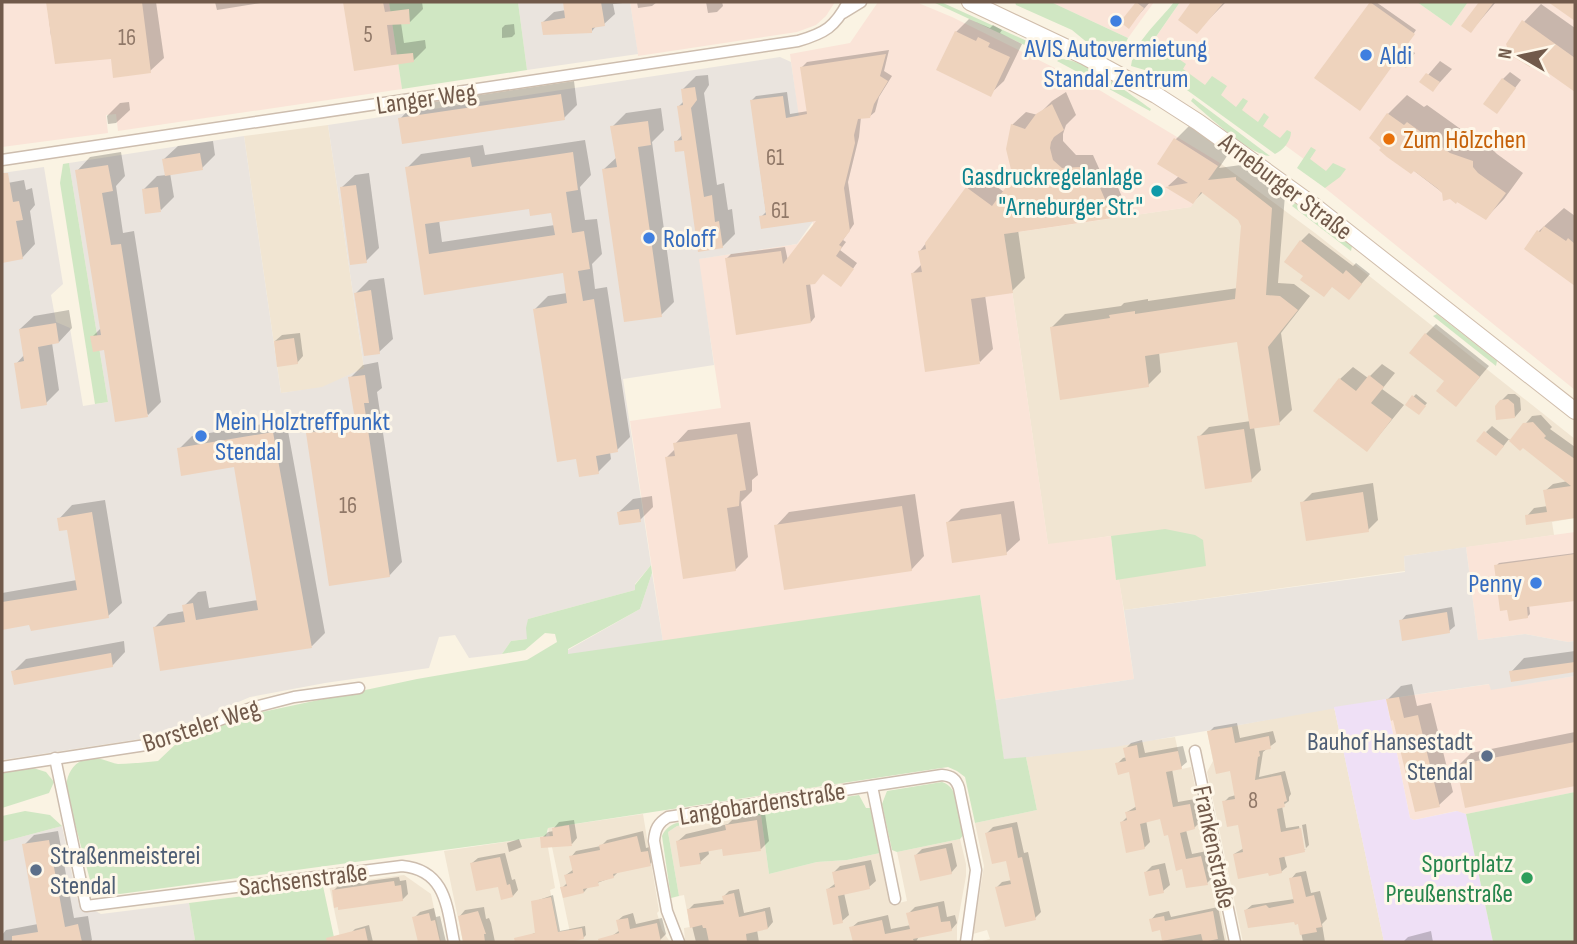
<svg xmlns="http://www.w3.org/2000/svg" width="1577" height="944" viewBox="0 0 1577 944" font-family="'Sofia Sans Condensed',sans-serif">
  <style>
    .residential { fill: #f1e5d2 }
    .commercial { fill: #fae4d8 }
    .industrial { fill: #eae4de }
    .education { fill: #efe0f6 }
    .green { fill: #d0e7c3 }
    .shadow { fill: #0003; fill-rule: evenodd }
    .building { fill: #eed3bd; fill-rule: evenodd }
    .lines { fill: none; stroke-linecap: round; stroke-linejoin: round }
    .minor-casing { stroke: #cdbdae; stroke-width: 13 }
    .secondary-casing { stroke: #d0bdab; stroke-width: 18 }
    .minor { stroke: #fff; stroke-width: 10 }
    .secondary { stroke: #fff; stroke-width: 16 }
    .shop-dot { fill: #3f7fe0; stroke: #fef7e9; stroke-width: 2.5 }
    .food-dot { fill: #e8710a; stroke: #fef7e9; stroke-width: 2.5 }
    .culture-dot { fill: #0f9aa8; stroke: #fef7e9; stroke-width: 2.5 }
    .service-dot { fill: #5c6f8a; stroke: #fef7e9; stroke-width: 2.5 }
    .leisure-dot { fill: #2e9e5b; stroke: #fef7e9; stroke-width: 2.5 }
    .labels { text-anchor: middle; stroke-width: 6; stroke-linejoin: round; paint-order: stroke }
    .number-label { font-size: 23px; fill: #907868 }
    .shop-label { font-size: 26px; fill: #366cbe; stroke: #fef7e9; text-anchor: start }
    .street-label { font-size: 26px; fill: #715a4b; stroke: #fef7e9 }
    .food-label { font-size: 26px; fill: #c56008; stroke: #fef7e9; text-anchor: start }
    .culture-label { font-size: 26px; fill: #0d838f; stroke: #fef7e9; text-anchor: end }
    .service-label { font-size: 26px; fill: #4e5e75; stroke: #fef7e9; text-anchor: end }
    .leisure-label { font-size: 26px; fill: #27864d; stroke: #fef7e9; text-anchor: end }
  </style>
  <rect width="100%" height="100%" fill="#faf3e3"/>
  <g class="residential">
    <path d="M328,125L364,368L322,388L281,393L244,136Z"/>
    <path d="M1220,163L1315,233L1575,439V518L1552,522L1554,535L1404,556L1405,571L1124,610L1111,536L1048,545L1004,234L1190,207Z"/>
    <path d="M1334,707L1384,942H1243L1207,772L1213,761L1207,731Z"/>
    <path d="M1175,737L1182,769L1191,767L1227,942H978L990,939L987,930L973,934L984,866L975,823L1037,810L1026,757Z"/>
    <path d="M643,814L659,911L657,913L662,930L670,942H572L548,828Z"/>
    <path d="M761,815L769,874L817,862L847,860L880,853L891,905L907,901L897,852L960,839L966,864V876L957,926V942H685L684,928L690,927L684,895L679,896L668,832L677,826Z"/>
    <path d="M546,836L555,888L550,890L560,942H463L444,851Z"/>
    <path d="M404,875L431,894L441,942H341L329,885Z"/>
  </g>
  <g class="commercial">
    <path d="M2,2H389L402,89L118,131L116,114L106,115L108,133L2,147Z"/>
    <path d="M630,2H835L826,16L816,25L797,32L638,56Z"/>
    <path d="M878,2H916L952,17L1101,91L1220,163L1191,207L1004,234L1048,544L1111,536L1116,579H1119L1134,679L995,700L980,595L663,642L630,421L721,408L698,259L797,244L813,225L790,54L850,43Z"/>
    <path d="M1051,2H1154L1128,38Z"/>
    <path d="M1180,2H1417L1451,26L1468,2H1575V390L1325,188L1331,179L1214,93L1147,50Z"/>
    <path d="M1575,532V641L1568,642L1525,634L1478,640L1466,547Z"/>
    <path d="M1575,676V792L1466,814L1456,811L1414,820L1410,818L1386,699L1490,684L1491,689Z"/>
  </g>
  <g class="industrial">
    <path d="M518,2H630L638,54L527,70Z"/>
    <path d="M780,57L791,62L814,220L797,244L699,259L714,365L623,379L651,565L635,584V590L528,619L527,639L511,641L502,654L469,658L455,635L439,637L429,668L325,683L250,697L160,736L2,760V173L44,167L63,284L51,295L56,322L70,328L83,406L108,402L69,163L244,136L281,393L322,387L364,368L328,125Z"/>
    <path d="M1466,547L1478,640L1525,634L1568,642L1575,641V676L1491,690L1489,684L1399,697L1115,747L1004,760L995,700L1134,679L1124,610L1405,572L1404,556Z"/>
    <path d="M652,573L663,642L568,655V650L640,609Z"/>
    <path d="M62,826L77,898L82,904L101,914L189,903L195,940L180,942H2V842Z"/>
  </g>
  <path class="education" d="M1386,699L1410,818L1414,820L1457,811L1466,814L1493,942H1384L1334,707Z"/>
  <g class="green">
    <path d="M389,2H518L527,70L402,89Z"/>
    <path d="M933,2H941L1027,41L1029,47Z"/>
    <path d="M1015,2H1051L1128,38L1122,51L1113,58L1089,44L1072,30L1016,5Z"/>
    <path d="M1174,2H1180L1153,41L1186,64L1183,69L1205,85L1212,76L1227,86L1221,95L1236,107L1243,98L1248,101L1242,110L1258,122L1264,113L1269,117L1263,126L1280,138L1287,130L1291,132C1291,141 1283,150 1275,154L1169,77L1131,66C1135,40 1159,22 1174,2Z"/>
    <path d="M1417,2H1468L1451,26Z"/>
    <path d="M1060,59C1082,57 1133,96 1151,109L1150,111L1057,61Z"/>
    <path d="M1193,98L1270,156C1251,156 1207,115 1191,101Z"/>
    <path d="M1311,147L1316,150L1310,159L1326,171L1333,163L1346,169L1340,177L1325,188L1297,168Z"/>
    <path d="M69,163L108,402L95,404L60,183L63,164Z"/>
    <path d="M1295,203L1352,246L1351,251L1292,206Z"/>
    <path d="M1437,314L1497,361L1496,366L1433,316Z"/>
    <path d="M1165,529L1195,535L1203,540L1206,566L1116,580L1111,536Z"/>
    <path d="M651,565L652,573L640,609L568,649V654L980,595L1004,759L1026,757L1037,810L975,823L965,777L957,771L948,767L548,828L546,836L120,894L105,892L90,880L66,790C66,772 76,757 96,758C104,759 111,763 118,764C131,764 145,762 158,761L180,740L243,716L417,679L527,660L557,642L555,634L545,633L525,650L502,654L511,641L527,639L526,628L528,619L635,590V585Z"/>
    <path d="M30,767L46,772L54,782L49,793L2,808V772Z"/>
    <path d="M942,782C960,787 960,818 964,834L960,839L897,852L892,850L882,804L887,791Z"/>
    <path d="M1575,792V942H1493L1466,814Z"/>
    <path d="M859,795L866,808H870L880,853L847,860L817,862L769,874L761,815L727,819L726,815Z"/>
    <path d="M25,811L50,815L62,826L2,842V816Z"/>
    <path d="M699,819L700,823L677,826L668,832L679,896L671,898L662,836C669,821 684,821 699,819Z"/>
    <path d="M323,886L335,942H180L195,940L189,903Z"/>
  </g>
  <g class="shadow">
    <path d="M47,2H156L164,58L150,71L51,36Z"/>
    <path d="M215,2H267L217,10Z"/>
    <path d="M345,2H422L423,9L410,22L401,23L404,43L425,40L426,48L413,61L355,69Z"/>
    <path d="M565,2H632L613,4L615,14L604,24L597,25L592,31L543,22L554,12L566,10Z"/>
    <path d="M637,2H657L652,6L638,8Z"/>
    <path d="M706,2H722L723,6L717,12L708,13Z"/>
    <path d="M1138,2H1150L1129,26L1123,22Z"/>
    <path d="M1193,2H1226L1197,31L1180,20Z"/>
    <path d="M1372,2H1376L1416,30L1405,46L1415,53L1408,63L1396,59L1317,78Z"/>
    <path d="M1481,2H1496L1471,31L1464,26Z"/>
    <path d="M1541,4L1575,28V90L1534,61L1524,22Z"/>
    <path d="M969,19L990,28L993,25L1002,30L1000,33L1022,44L1004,81L990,94L956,32Z"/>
    <path d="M514,24L515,34L512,37L502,38V28L505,25Z"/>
    <path d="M889,50L884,71L892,76L879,97L875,112L869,117H861L859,137L848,182L854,224L843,240L846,242L840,250L857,263L845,280L823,272L810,283L815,317L811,322L726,259L731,254L785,247L788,261L820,218L761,217L766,212L751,101L756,96L787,92L790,114L808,111L802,67L807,62Z"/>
    <path d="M1440,61L1452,69L1433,90L1422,82Z"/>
    <path d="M1510,72L1521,80L1497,112L1503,79Z"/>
    <path d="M708,75L709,85L704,93L717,185L724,183L728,210L732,209L735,234L722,247L685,149L676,142L683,134L679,106L684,101L683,89L696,76Z"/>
    <path d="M574,81L577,105L564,118L400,119L413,105Z"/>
    <path d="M1066,92L1076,115L1066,125L1063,134V141L1076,155H1093L1102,175L1111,171L1125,204L1112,217L1018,230L1025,278L1012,291L985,295L993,349L980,362L912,274L922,264L920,251L968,188L981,175L1004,192L1015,180L1012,125L1026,112L1038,115L1052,101Z"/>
    <path d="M1407,95L1424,107L1427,105L1469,135L1491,143V148L1497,154L1523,173L1504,199L1486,218L1443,193L1371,138L1388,114Z"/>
    <path d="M129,102L130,110L116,123L108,124L107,116L120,103Z"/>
    <path d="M661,108L664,130L652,142L674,302L661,315L604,169L617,157L612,127L626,113Z"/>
    <path d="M1189,126L1229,153L1219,168L1248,164V167L1285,195L1278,283L1294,284L1310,296L1281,333L1292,410L1279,423L1254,427L1261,470L1251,480L1199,437L1209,427L1251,421L1239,340L1159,352L1161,372L1148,385L1052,327L1065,314L1121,306L1124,303L1148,299V301L1238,288L1243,225L1240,219L1204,191L1193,202L1168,186L1179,176L1176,139Z"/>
    <path d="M585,140L591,175L580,187L585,220L597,219L602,254L592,264L595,289L607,287L630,437L617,450L610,452L611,459L598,472L578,457L535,309L548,296L567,293L564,271L426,293L407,168L421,154L483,145L485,155ZM530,207L553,211L555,225L442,242L439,220Z"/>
    <path d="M213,141L215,155L202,168L170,173L174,197L161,210L143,190L157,176L167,175L164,159L178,146Z"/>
    <path d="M121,152L125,176L116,186L123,233L134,231L161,402L148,415L105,348L92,337L102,327L77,171L90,157Z"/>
    <path d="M369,173L379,248L366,261L341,188L355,175Z"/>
    <path d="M24,180L26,190L32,188L35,205L30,211L35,244L22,258L2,261V184Z"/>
    <path d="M1564,208L1575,216V284L1526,249L1539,231Z"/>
    <path d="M1309,233L1353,266L1356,263L1370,274L1357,289L1333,285L1306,276L1301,241Z"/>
    <path d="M384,278L393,339L379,352L356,293L369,280Z"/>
    <path d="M69,310L72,328L59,342L52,343L59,390L46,403L16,364L25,354L20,329L34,316Z"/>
    <path d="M1436,324L1489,366L1456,405L1426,334Z"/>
    <path d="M300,333L303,356L297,363L275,341L282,335Z"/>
    <path d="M378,362L382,388L377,392L402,562L389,576L308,434L322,421L356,416L350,378L363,365Z"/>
    <path d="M1382,364L1395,373L1382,389L1404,405L1367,450L1340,379L1353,367L1368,378Z"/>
    <path d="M1416,394L1427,403L1419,413L1407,404Z"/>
    <path d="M1508,394H1515L1520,398L1521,410L1515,417L1496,406Z"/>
    <path d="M1541,415L1552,427L1550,429L1575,447V517L1528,523L1527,516L1534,508L1548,506L1545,491L1553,484L1568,481L1523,446L1520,449L1509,439L1502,448L1486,432L1492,426L1511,441L1532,416Z"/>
    <path d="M286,420L325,633L312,646L155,627L168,614L185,611L184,606L198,592L206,591L209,608L258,600L235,465L179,449L192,436Z"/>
    <path d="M750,422L758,475L752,480V491L741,502L748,557L735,570L666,458L676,448L675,444L688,430Z"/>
    <path d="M1373,483L1378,520L1368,530L1302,503L1312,493Z"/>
    <path d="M915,494L924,556L911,570L776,526L789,512Z"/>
    <path d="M652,496L653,507L640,520L619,512L633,499Z"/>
    <path d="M105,500L122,603L108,616L31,622L2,628V593L77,580L69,528L59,519L72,505Z"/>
    <path d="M1014,501L1020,540L1006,553L948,522L961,509Z"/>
    <path d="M1575,553V599L1529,605L1530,614L1527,617L1496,566L1499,563Z"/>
    <path d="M1452,607L1455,626L1449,631L1401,621L1406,615Z"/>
    <path d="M124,641L125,652L112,666L13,672L26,659Z"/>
    <path d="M1575,651V671L1512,680L1511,672L1524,658Z"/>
    <path d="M1412,684L1417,706L1431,703L1453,792L1439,805L1394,718L1388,699L1401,686Z"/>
    <path d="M1237,723L1240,738L1273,731L1276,742L1263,752L1259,777L1285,771L1291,794L1289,797V801L1282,806L1286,828L1299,826L1303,849H1306L1284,855L1287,867L1281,872L1234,854L1244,848L1239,823L1224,802L1229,797L1236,795L1231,769L1209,732L1214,727Z"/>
    <path d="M1575,732V784L1466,806L1458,766L1471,753Z"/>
    <path d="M1142,740L1145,753L1183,746L1187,762L1181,767L1172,769L1178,802L1195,799L1200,822L1194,828L1186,830L1192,854L1207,851L1212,878L1207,883L1183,867L1162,817L1146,820L1150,842L1144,848L1122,822L1128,816L1127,812L1137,806L1130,770L1117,764L1123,758L1127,757L1125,749L1131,743Z"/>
    <path d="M765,813L769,841L761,849L723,847L708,849L709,854L700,862L677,842L686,834L728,824L735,817Z"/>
    <path d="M574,820L577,838L572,844L542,838L548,832L554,831V828L559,822Z"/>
    <path d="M1017,822L1024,853L1028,852L1041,912L1035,918L996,888L1002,882L1012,880L1007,859L987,833L993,827Z"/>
    <path d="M1306,824L1309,845L1306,848L1302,825Z"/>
    <path d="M58,831L74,918L88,916L92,940L90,942H2V935L6,930L38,924L24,845L34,835Z"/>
    <path d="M643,831L646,848L653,846L655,859L650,864L619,871L613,877L589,886L584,892L562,888L568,882L566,875L574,869L571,857L576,851L601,846L607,840Z"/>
    <path d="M519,839L522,847L509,852L507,843Z"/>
    <path d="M952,843L957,866L951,873L916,855L922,849Z"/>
    <path d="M505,853L512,880L515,879L518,890L513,896L472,863L478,858Z"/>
    <path d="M871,860L876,881L869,887L844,893L849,915L842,921L828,889L836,883L834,872L840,866Z"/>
    <path d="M1165,863L1170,885L1163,891L1146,872L1152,866Z"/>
    <path d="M1306,871L1311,893L1320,891L1327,919L1322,924L1325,942H1303L1299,922L1295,920L1246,910L1252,905L1295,899L1291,879L1296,873Z"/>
    <path d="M399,877L400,881L406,880L408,894L402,900L334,890L339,885Z"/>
    <path d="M739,889L744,913L770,907L773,922L768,928L757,930L759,942H696L688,910L694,904L725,900L724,896L729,891Z"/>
    <path d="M553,895L560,931L585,926L586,935L583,938L559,942H532L530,935L537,932L533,902Z"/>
    <path d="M944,901L947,917L955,915L957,923L951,930L919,936L916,942H854L851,928L858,922L888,915L891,929L911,925L908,914L915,907Z"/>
    <path d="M484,907L486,919L489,918L491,923L495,942H470L467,930L460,916L465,910Z"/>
    <path d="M1218,907L1225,942H1164L1161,928L1151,920L1156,914L1169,911L1171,917Z"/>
    <path d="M434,908L436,917L440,916L446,942H419L414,918L420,912Z"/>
    <path d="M633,913L636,924L662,918L666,934L660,940L650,942H613L612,936L620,930L617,921L623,916Z"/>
    <path d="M369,925L373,942H353L351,933L355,929Z"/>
    <path d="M1431,931L1433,942H1403L1408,937Z"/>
  </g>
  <g class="building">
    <path d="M46,2H142L151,73L113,78L111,59L55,64Z"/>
    <path d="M343,2H383L385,12L409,9L410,24L387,25L391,55L413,53L414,62L354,71Z"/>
    <path d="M563,2H601L605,26L592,28V33L543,35L541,22L565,18Z"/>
    <path d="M1136,2L1144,8L1129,29L1120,22Z"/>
    <path d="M1191,2H1224L1197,34L1178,20Z"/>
    <path d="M1370,2L1415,34L1404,49L1414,56L1406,68L1396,61L1360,111L1314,78Z"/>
    <path d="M1479,2H1494L1471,33L1461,26Z"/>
    <path d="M1548,2H1575V21Z"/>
    <path d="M1522,20L1575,58V92L1534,63L1530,67L1510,55L1506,44Z"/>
    <path d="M955,31L976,41L978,37L990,43L988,47L1010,57L991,97L936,70Z"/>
    <path d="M886,54L880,76L888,81L874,104L870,118L858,119L854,135L855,143L844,188L850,231L839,245L842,247L836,256L854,269L841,287L823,274L815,284L806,285L811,323L736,335L725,258L781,251L783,264L816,221L761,229L759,216L766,215L750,100L783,96L786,118L807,114L800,67Z"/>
    <path d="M1426,73L1440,82L1433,92L1419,82Z"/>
    <path d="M1502,78L1516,88L1497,114L1483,104Z"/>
    <path d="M695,87L697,100L691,108L704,197L712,195L715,222L719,221L723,248L698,252L684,151L675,152L674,141L682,140L677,106L683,105L681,89Z"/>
    <path d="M561,94L565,120L402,144L398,118Z"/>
    <path d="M1052,104L1064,130L1054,137L1051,142L1050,148L1053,160L1062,168L1080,167L1088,187L1098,183L1113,218L1004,234L1013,293L971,299L980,364L925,372L911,273L922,272L918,251L926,249L925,243L966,187L992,206L1006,187L1014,182L1006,149L1011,124L1025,129L1036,114Z"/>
    <path d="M1387,113L1404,125L1407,122L1450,153L1473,161V167L1478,173L1506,193L1486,220L1457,202L1456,204L1450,199L1443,201L1442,193L1437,188L1414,171L1411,174L1387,157L1379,150L1381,148L1369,138Z"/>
    <path d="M648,121L651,145L638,147L662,317L624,322L602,169L617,167L610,126Z"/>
    <path d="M1174,138L1218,166L1208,180L1236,177V180L1272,208L1266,295L1280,296L1298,310L1268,347L1280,425L1250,429L1237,342L1145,356L1149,387L1060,400L1050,327L1110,318L1109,315L1135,311V314L1235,299L1241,226L1238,220L1201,192L1193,204L1165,187L1188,183L1157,164Z"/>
    <path d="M573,152L578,190L566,192L572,233L584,231L590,269L578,271L583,301L594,299L618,452L596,456L599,474L579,477L576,459L557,462L533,309L567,303L563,273L424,295L405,167L470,157L472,167ZM529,209L530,216L551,213L555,235L429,254L425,224Z"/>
    <path d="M200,153L203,170L165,176L162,159Z"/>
    <path d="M108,165L113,191L102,193L111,245L121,244L148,417L115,422L104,350L93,352L90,336L101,335L75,170Z"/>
    <path d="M2,173H8L13,202L19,201L23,220L16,221L23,259L2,263Z"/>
    <path d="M356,185L367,263L350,265L340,187Z"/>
    <path d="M158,187L161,212L145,214L142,189Z"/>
    <path d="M1544,226L1566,241L1568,238L1575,244V286L1524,249L1537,230L1540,232Z"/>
    <path d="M1300,240L1343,274L1346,270L1362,284L1349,300L1332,287L1324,297L1300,280L1303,276L1284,262Z"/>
    <path d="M371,290L380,354L364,356L354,293Z"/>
    <path d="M56,323L59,343L38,347L47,405L21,409L14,363L24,361L19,329Z"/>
    <path d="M1425,333L1480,377L1456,407L1436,391L1444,381L1409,353Z"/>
    <path d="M294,338L298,364L277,367L274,341Z"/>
    <path d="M365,375L369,403H364L390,577L329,586L306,433L356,426L348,377Z"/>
    <path d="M1369,375L1384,387L1371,403L1392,419L1367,452L1313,411L1339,378L1356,391Z"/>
    <path d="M1412,395L1426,406L1419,415L1405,405Z"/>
    <path d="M1508,399L1514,404L1515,418L1496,420L1495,406L1500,400Z"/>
    <path d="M1533,422L1546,436L1544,438L1575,459V518L1526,525L1525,515L1547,512L1543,490L1571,486L1523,448L1520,451L1509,441L1523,423Z"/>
    <path d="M1244,429L1252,482L1205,489L1197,436Z"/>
    <path d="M1484,431L1504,446L1496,456L1476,441Z"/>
    <path d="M273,432L312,648L160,671L153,627L185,622L182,605L193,603L196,620L258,610L234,467L181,476L177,448Z"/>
    <path d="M737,434L746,490L740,491L739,506L727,508L736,571L683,579L665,457L675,456L673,443Z"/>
    <path d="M1363,492L1369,532L1306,541L1300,502Z"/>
    <path d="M902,506L912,571L784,590L774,525Z"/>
    <path d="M639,509L641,522L619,525L617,512Z"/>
    <path d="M92,512L109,618L31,631L29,625L2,630V602L77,590L67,530L59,531L57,518Z"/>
    <path d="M1001,514L1007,555L952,563L946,522Z"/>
    <path d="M1575,554V601L1527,607L1528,618L1509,621L1507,610L1500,611L1494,565Z"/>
    <path d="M1447,612L1450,633L1402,641L1399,620Z"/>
    <path d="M111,653L113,667L14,685L11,671Z"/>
    <path d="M1575,662V672L1511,682L1509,671Z"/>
    <path d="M1399,697L1404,718L1418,715L1440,807L1415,812L1393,720L1391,721L1386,699Z"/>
    <path d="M1232,727L1235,743L1269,736L1271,749L1259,751L1260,756L1258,757L1255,780L1281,775L1287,801L1284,802L1285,807L1277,809L1281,832L1301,828L1305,852L1279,858L1282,873L1269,876L1268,873L1238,879L1233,854L1243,852L1238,825L1227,827L1222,801L1235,799L1230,771L1216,774L1207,731Z"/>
    <path d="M1575,742V786L1465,808L1456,765Z"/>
    <path d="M1137,745L1139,758L1178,751L1182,769L1166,772L1173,807L1190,804L1195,829L1180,833L1186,859L1201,856L1208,885L1186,888L1182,869L1176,871L1168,835L1164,836L1160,819L1140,824L1145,849L1126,853L1120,822L1127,820L1125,812L1136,810L1129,772L1118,775L1115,763L1126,761L1123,748Z"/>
    <path d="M757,820L761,851L723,856L722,849L699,853L701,864L680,867L676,841L726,830L725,825Z"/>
    <path d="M569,825L572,846L541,848L540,837L553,836L552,828Z"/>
    <path d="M1012,827L1018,858L1022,857L1036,920L1005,927L995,887L1011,884L1006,861L992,864L985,833Z"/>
    <path d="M637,836L641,852L648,851L651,866L613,874L614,878L598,882L599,886L583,889L584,893L563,898L560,887L567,886L564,875L573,873L569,856L600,850L599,845Z"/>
    <path d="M49,840L65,927L78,924L82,942H12V936L38,932L22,844Z"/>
    <path d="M946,848L952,874L920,881L914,855Z"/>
    <path d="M500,857L507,885L510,884L513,897L501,900L498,887L476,891L470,863Z"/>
    <path d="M865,865L870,889L838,896L843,923L833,925L826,889L835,887L832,872Z"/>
    <path d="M1159,869L1164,893L1149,896L1144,872Z"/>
    <path d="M1301,876L1306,897L1314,895L1322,927L1316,928L1317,932L1300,935L1298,924L1295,925L1294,922L1248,928L1244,910L1266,905L1269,908L1294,903L1289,878Z"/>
    <path d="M394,881L395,886L401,885L403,901L338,910V907L334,908L332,890Z"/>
    <path d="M734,893L739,917L765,911L768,929L746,934L747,942H709L706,928H703L702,925L690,928L687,909L724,904L722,896Z"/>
    <path d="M551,897L558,932L582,928L584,939L569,942H515L514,938L535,933L531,901Z"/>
    <path d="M938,906L941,922L950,921L952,931L913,939L914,942H853L849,927L882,920L885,934L910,929L906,913Z"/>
    <path d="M478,911L486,934H484L485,942H463L458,916Z"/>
    <path d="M1213,911L1218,939L1203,942L1201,934L1162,941L1160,930L1152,932L1149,919L1164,916L1165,921Z"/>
    <path d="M429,913L431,921L435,920L440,942H418L412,917Z"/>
    <path d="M628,918L630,929L657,923L661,942H599L598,939L619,933L616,920Z"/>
    <path d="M365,928L368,942H327L326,938Z"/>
  </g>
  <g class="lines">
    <defs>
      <g id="minor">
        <path d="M843,13L861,2"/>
        <path d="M2,160L798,41C825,33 835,27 848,2"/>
        <path d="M1195,751L1235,942"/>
        <path d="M55,758L86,906L402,866C446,870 447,907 454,942"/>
        <path d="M2,767L159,743L251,708L294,697L359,688"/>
        <path d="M872,786L895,899"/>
        <path d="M679,942L667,911L654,841C655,829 658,823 668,817L942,775C952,776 956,779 959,788L976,870L966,942"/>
      </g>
      <path id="secondary" d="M970,2L1084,56L1156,95L1198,122L1317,208L1575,411"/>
    </defs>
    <use href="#minor" class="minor-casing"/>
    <use href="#secondary" class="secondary-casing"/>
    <use href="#minor" class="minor"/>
    <use href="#secondary" class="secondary"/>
  </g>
  <g class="shop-dot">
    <circle cx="1116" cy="21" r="7"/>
    <circle cx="1366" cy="55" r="7"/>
    <circle cx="649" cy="238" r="7"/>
    <circle cx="201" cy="436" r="7"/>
    <circle cx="1536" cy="583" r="7"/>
  </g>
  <circle class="food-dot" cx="1389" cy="139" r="7"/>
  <circle class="culture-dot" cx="1157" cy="191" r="7"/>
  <g class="service-dot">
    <circle cx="1487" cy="756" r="7"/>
    <circle cx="36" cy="870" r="7"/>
  </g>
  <circle class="leisure-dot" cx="1527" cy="878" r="7"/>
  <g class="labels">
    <g class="number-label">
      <text x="368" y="42">5</text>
      <text x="127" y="45">16</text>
      <text x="775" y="165">61</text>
      <text x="780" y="218">61</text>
      <text x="348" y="513">16</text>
      <text x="1253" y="808">8</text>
    </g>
    <g class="shop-label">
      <text x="1116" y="57" text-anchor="middle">AVIS Autovermietung<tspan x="1116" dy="30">Standal Zentrum</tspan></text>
      <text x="1380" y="64">Aldi</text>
      <text x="663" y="247">Roloff</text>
      <text x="215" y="430">Mein Holztreffpunkt<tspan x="215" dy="30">Stendal</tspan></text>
      <text x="1522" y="592" text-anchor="end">Penny</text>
    </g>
    <g class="street-label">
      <text transform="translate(426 98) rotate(-8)" y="9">Langer Weg</text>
      <text transform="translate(1286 186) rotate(37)" y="9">Arneburger Straße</text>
      <text transform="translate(201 725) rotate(-18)" y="9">Borsteler Weg</text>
      <text transform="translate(762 803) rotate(-9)" y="9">Langobardenstraße</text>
      <text transform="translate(1215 847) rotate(78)" y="9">Frankenstraße</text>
      <text transform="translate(303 879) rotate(-7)" y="9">Sachsenstraße</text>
    </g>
    <g class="food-label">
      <text x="1403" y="148">Zum Hõlzchen</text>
    </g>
    <g class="culture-label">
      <text x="1143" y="185">Gasdruckregelanlage<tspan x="1143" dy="30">"Arneburger Str."</tspan></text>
    </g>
    <g class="service-label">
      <text x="1473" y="750">Bauhof Hansestadt<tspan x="1473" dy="30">Stendal</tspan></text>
      <text x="50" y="864" text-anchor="start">Straßenmeisterei<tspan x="50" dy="30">Stendal</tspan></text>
    </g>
    <g class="leisure-label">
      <text x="1513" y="872">Sportplatz<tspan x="1513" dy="30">Preußenstraße</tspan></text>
    </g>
  </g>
  <rect width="1577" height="944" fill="none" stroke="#715a4b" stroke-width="7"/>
  <g transform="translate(1521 56) rotate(279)" stroke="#fef7e9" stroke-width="5" paint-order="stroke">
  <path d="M0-5L12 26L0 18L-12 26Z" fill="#715a4b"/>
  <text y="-10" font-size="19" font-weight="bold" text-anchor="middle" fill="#715a4b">N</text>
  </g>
</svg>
